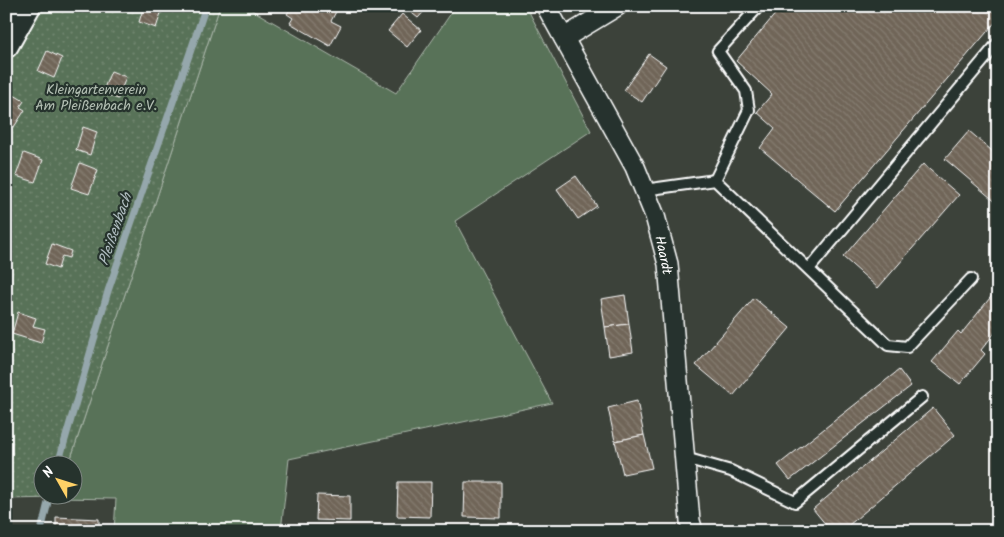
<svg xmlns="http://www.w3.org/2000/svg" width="1004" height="537" viewBox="0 0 1004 537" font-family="Kalam,sans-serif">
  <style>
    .green { fill: #597258; stroke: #acb8ac }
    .garden { fill: url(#garden-dots); stroke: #acb8ac }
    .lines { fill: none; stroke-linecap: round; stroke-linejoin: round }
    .stream { stroke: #95a7ac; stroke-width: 7 }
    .building { fill: url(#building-back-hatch); stroke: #fff }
    .service-casing { stroke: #fff; stroke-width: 14 }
    .minor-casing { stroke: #fff; stroke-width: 22 }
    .tertiary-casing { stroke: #fff; stroke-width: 28 }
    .service { stroke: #26332d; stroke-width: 10 }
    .minor { stroke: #26332d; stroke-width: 19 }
    .tertiary { stroke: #26332d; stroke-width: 24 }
    .labels { text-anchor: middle; stroke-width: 4.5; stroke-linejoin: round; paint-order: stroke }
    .park-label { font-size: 14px; fill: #b4c0b4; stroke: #26332d }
    .street-label { font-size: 14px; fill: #fff; stroke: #26332d }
    .water-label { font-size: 15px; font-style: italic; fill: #b0bdc1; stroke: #26332d }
  </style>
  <defs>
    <pattern id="garden-dots" width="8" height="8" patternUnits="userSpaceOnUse" patternTransform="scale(1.25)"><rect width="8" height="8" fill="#597258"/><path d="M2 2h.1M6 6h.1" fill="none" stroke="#728771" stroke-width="1.8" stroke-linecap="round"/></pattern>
    <pattern id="building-back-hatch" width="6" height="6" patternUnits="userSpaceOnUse" patternTransform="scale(1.25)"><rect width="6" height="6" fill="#706558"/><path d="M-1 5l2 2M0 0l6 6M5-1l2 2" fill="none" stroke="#857c71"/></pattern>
  </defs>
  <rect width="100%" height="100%" fill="#3c423a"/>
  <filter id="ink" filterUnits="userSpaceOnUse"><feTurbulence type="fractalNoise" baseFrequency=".02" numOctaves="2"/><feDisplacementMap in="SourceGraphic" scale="10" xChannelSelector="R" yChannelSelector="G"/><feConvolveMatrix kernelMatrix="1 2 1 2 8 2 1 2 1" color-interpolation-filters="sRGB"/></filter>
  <g filter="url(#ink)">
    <path class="green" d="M220,6H245L396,93L456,6H526L591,131L455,221L552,403L289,459L281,531H114L116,499L58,498L59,495L72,494V464H69Z"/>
    <path class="garden" d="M28,6H220L69,464H42V494L59,495L58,498L6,499V45Z"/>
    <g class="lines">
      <g class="stream">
        <path d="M58,464L108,291L206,6"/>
        <path d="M41,531L50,494"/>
      </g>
    </g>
    <g class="building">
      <path d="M144,6L163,7L156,28L139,22Z"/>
      <path d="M286,6H339L331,21L341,26L330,46L290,23L293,18L287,14L290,9Z"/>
      <path d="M399,6H429L418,18L408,10L406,13Z"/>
      <path d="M782,6H998V19L835,211L760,148L775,128L757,112L772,94L736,61Z"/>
      <path d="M402,14L421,30L407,47L388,31Z"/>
      <path d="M47,51L62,58L54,78L38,71Z"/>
      <path d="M649,54L666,66L642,102L624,90Z"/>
      <path d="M111,71L126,77L118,99L102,93Z"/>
      <path d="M14,95L24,101L20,107L25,110L14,127L6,123V108Z"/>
      <path d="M83,127L97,132L90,155L76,150Z"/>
      <path d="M969,131L998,156V204L945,159Z"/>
      <path d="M24,153L43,160L35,182L16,176Z"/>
      <path d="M80,163L98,170L89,194L71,188Z"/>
      <path d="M923,164L959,195L878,288L843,257Z"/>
      <path d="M576,176L597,206L578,219L557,189Z"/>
      <path d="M52,244L71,251L69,258L62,256L58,269L45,264Z"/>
      <path d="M998,288V329L981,350L985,354L960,384L932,362L958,331L961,334Z"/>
      <path d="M625,295L629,324L605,327L601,299Z"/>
      <path d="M754,298L790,328L733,396L696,365Z"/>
      <path d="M18,312L36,318L33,326L45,329L41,343L12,334Z"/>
      <path d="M629,324L633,352L609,356L605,327Z"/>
      <path d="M899,370L911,386L790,480L778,465Z"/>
      <path d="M637,401L644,435L615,441L608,408Z"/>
      <path d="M933,408L955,435L842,531H831L813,509Z"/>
      <path d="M644,435L652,468L623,474L615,441Z"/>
      <path d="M398,482H431L430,517L397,516Z"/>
      <path d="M465,482H501V518L464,517Z"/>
      <path d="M317,495L350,496V521L316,520Z"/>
      <path d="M56,517L99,519V531H56Z"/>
    </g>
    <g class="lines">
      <defs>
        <g id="service">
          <path d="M715,180L749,110L746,91L718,51L759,6"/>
          <path d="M644,190L715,180L888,345L907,347L971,279"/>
          <path d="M809,269L998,43"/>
          <path d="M685,458L731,471L795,502L922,397"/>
        </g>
        <g id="minor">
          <path d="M546,6L635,167L655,216L668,264L690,521L693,531"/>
          <path d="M564,38L617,6"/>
        </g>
        <path id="tertiary" d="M6,45L28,6"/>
      </defs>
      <use href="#service" class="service-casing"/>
      <use href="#minor" class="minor-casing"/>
      <use href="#tertiary" class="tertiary-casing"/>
      <use href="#service" class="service"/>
      <use href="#minor" class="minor"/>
      <use href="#tertiary" class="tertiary"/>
    </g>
  </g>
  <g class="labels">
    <g class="park-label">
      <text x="96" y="94">Kleingartenverein<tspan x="96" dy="16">Am Pleißenbach e.V.</tspan></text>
    </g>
    <g class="street-label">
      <text transform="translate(664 255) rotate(78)" y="5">Haardt</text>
    </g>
    <g class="water-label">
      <text transform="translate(115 229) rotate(-71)" y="5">Pleißenbach</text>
    </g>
  </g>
  <rect width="1004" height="537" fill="none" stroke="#26332d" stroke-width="25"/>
  <rect x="12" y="12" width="979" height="512" fill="none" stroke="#fff" stroke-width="2" filter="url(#ink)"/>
  <g transform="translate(58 480) rotate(309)"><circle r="24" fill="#26332d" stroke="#7d8581"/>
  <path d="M0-4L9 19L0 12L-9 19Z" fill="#ffd166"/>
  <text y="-8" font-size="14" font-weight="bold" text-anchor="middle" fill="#ffffff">N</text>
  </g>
</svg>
